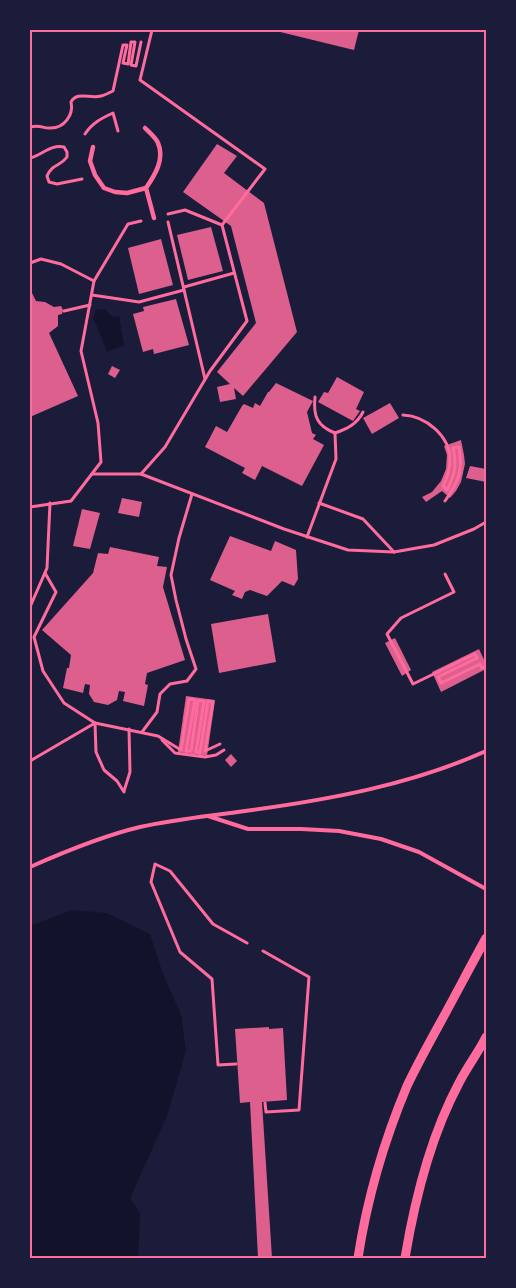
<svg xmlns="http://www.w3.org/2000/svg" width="516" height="1288" viewBox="0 0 516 1288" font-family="Lato,sans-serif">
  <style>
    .water { fill: #12122b }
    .building { fill: #dd5f8e }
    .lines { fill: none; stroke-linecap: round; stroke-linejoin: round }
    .path { stroke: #ff6b9d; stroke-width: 3 }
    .service { stroke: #ff6b9d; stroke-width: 4 }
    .pedestrian { stroke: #ff6b9d; stroke-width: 4.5 }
    .tertiary { stroke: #ff6b9d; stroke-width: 9 }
    .neatline { fill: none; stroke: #ff6b9d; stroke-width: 2 }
  </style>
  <rect width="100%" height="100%" fill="#1b1b3a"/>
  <g class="water">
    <path d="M101,309L106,310L111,316L120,317V323L124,345L107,352L97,326L93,319L96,310Z"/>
    <path d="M72,910L106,913L150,934L162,971L181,1015L186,1050L167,1116L130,1198L140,1213L138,1258H30V926Z"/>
  </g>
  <g class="building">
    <path d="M272,30H359L354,50Z"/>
    <path d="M217,144L237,156L224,173L264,203L297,332L243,396L234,388L236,399L220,402L217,387L230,384L217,372L256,323L231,226L183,192Z"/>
    <path d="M211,227L223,271L188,280L177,235Z"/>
    <path d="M161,239L173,285L139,294L128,248Z"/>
    <path d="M30,289L36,301L45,302L54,307L61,306L63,310L62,314L58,315V326L49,333L78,396L30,417Z"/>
    <path d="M176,299L189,345L154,354L153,349L143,352L133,314L144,311L143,307Z"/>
    <path d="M112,366L120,370L115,378L108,374Z"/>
    <path d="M337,377L364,392L356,409L360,411L353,421L318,402L324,392L328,393Z"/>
    <path d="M276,383L313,401L307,412L312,433L316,435L313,439L324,445L302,486L262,466L255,480L242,473L245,468L205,447L216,426L227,432L242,406L244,404L253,408L255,403L260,406L268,392H269Z"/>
    <path d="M390,403L399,418L372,434L363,418Z"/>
    <path d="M461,440L464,455L465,464L461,482L456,491L450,498L442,491L426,502L422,497L432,492L441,481L446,469L447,455L444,446Z"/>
    <path d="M470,466L486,469V482L466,478Z"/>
    <path d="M122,498L142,502L139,517L118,513Z"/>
    <path d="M82,509L100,513L90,549L73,546Z"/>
    <path d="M230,536L271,551L275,541L296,550L298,579L294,586L282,581L267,596L250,590L245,592L242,599L232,595L235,591L210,580Z"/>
    <path d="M110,547L159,557L157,566L167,567L163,587L185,660L147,673L145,684L148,685L144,706L123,701L125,692L119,691L117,700L108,705L94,702L89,694L90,685L85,684L83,693L63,688L67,668H69L71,655L42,630L93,573L98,553L108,554Z"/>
    <path d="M268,614L276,662L219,673L211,624Z"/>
    <path d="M395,638L411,670L402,676L385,643Z"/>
    <path d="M479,649L486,664V669L441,692L432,672Z"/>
    <path d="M186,696L215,700L207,756L178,752Z"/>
    <path d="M231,754L237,761L231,767L225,760Z"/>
    <path d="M269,1027V1029L283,1028L287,1100L262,1102L272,1258H258L250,1102L240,1103L235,1029Z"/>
  </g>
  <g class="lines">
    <g class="path">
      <path d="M152,30L140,80L265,169L222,225"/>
      <path d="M30,127C42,124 42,129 51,128C64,128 74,115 71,102C77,91 90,99 101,96C105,95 109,93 113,91L123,45H127L123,63L128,64L131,42H135L131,65L136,66L141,42"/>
      <path d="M85,134C92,123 102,118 113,113L118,131"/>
      <path d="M30,158C42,155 51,144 64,147L67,152V157C60,167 53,163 47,176L49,182L57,184L82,179"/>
      <path d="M168,222L205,379"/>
      <path d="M30,263L41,259L61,264L94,281"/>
      <path d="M184,287L234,273"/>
      <path d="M92,295L139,302L184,290"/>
      <path d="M64,311L90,305"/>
      <path d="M315,397C313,416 317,426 335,433C347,429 357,424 363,412"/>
      <path d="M403,415C426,416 450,436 450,460C450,469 447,478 443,486L447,490C455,474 457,465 453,448L459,447C463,471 459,481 445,501"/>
      <path d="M92,474H141L165,447L210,371L247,321L222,225L185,210L168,214"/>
      <path d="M141,474L284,529L348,550L394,552L434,545L474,529L486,522"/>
      <path d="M319,503L363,519L394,552"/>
      <path d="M30,507L71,501L101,462L98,423L81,351L94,281L128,224L141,221"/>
      <path d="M307,537L336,459L335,433"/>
      <path d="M45,573L56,592L34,637L43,671L64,703L95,723L96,752L104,770L117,781L124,792"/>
      <path d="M445,574L454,592L401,618L387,634L413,684L475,654L477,658L438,677L441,683L480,664L482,668L486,666"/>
      <path d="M30,607L47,568L50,503"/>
      <path d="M142,732L157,712L160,694L170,684L187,681L196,669L186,639L176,600L171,575L179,538L192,494"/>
      <path d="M162,740L175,753L205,757L216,755L224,750"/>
      <path d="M30,761L95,723L158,736L181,750L189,699L195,700L186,751H191L198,701H204L196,752L200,753L208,701L213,702L205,751L220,744"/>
      <path d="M124,791L130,772L129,729"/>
      <path d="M263,951L309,977L299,1110L266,1112L265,1103"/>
      <path d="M236,1064L218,1065L212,979L180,952L151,882L155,864L170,871L213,924L247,943"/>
    </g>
    <g class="service">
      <path d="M208,816L248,829H301L339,831L381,839L419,852L486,889"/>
      <path d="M30,867C66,851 102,836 140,827C175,819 210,816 245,811C327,800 411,785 486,751"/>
    </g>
    <g class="pedestrian">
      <path d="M145,128C149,132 156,138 158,143C165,159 155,175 146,188L154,218"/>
      <path d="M93,147L90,161L95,175L104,188L115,192L127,193L146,188"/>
    </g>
    <g class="tertiary">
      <path d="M358,1258C367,1199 384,1141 407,1086C417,1065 428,1045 439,1025C455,996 470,967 486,938"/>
      <path d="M405,1258C415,1198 430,1137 459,1083C467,1067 478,1053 486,1037"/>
    </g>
  </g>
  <rect width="516" height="1288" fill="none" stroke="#1b1b3a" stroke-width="62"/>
  <rect x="31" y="31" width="454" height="1226" class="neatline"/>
</svg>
